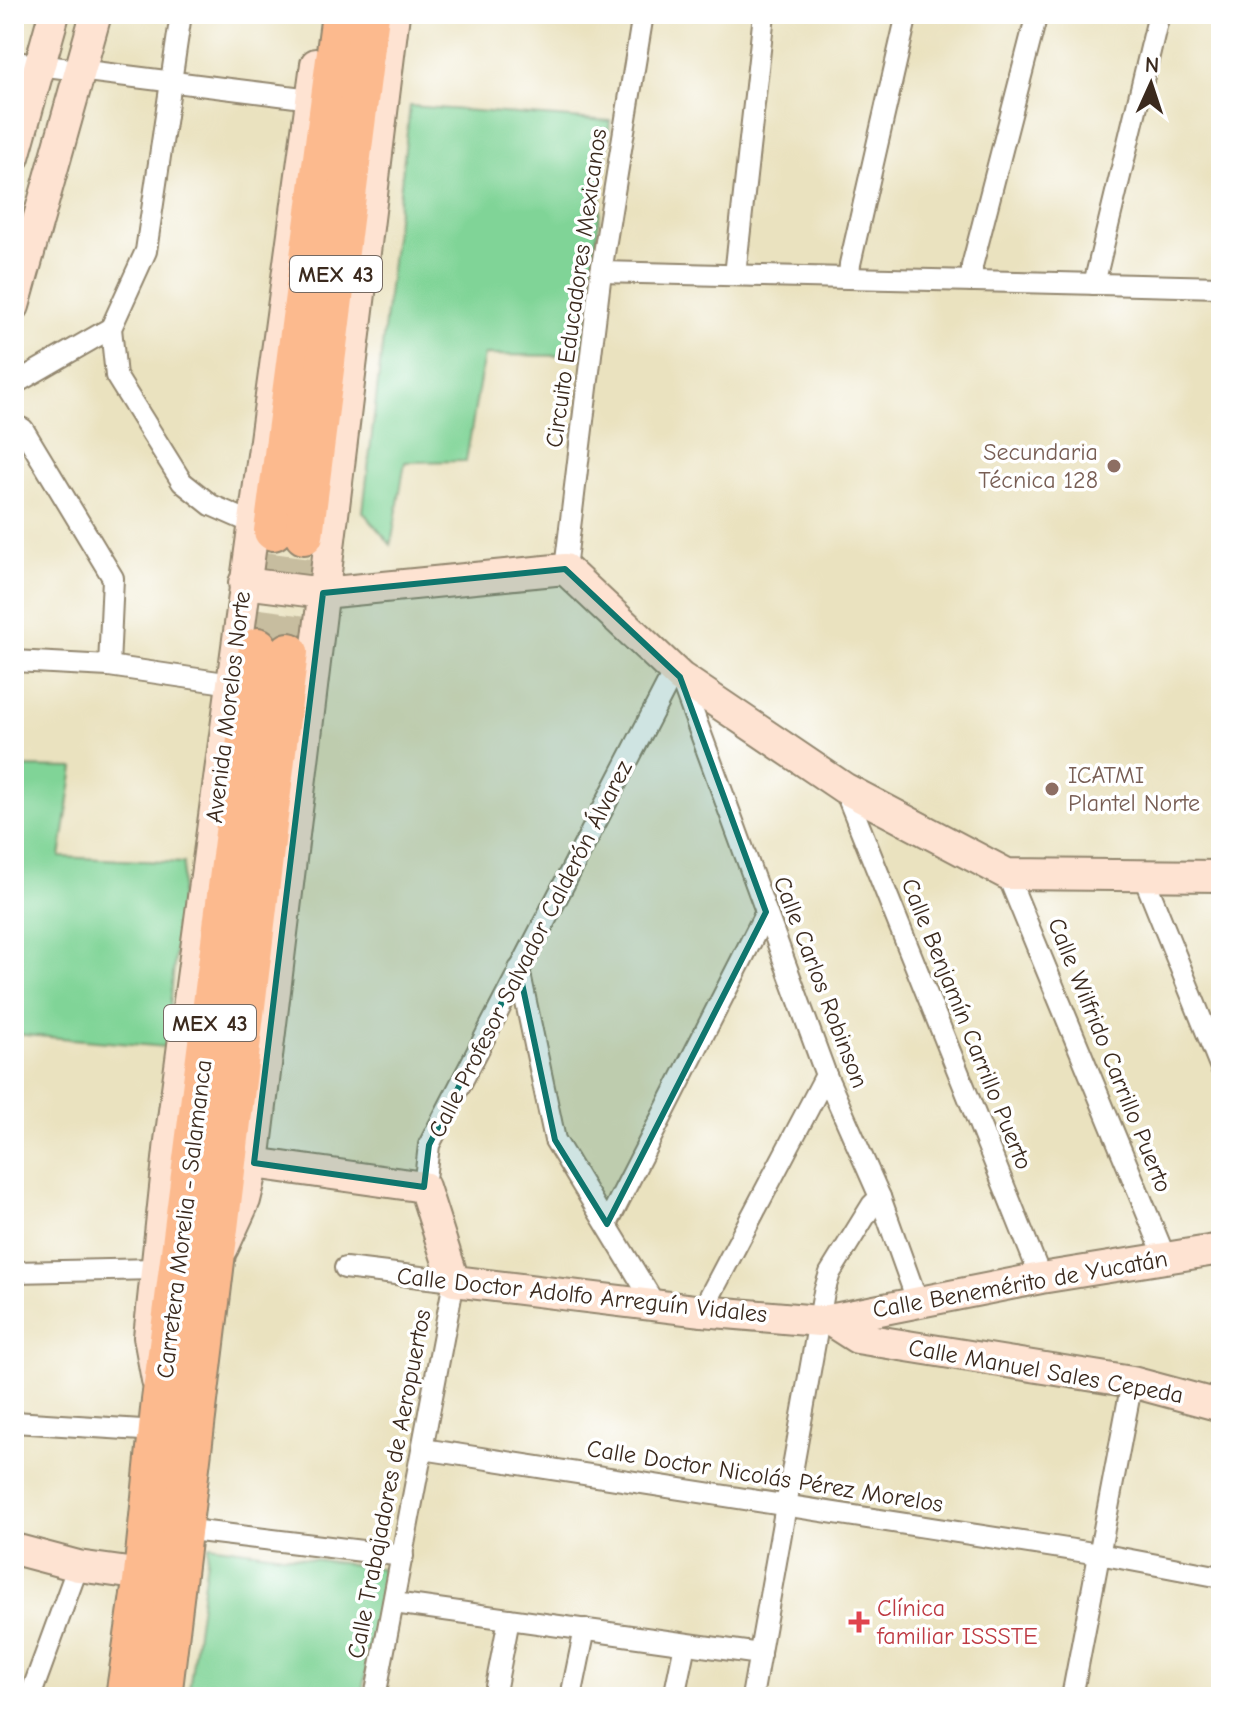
<svg xmlns="http://www.w3.org/2000/svg" width="1235" height="1711" viewBox="0 0 1235 1711" font-family="'Comic Neue',sans-serif">
  <style>
    .green { fill: #80d497; stroke: #5e7f5a; stroke-width: 2 }
    .lines { fill: none; stroke-linecap: round; stroke-linejoin: round }
    .highway-tunnel { stroke: #c7bd9f; stroke-width: 38; stroke-dasharray: 38 19; stroke-linecap: butt }
    .street-casing { stroke: #92866e; stroke-width: 24 }
    .secondary-casing { stroke: #92866e; stroke-width: 34 }
    .highway-casing { stroke: #92866e; stroke-width: 42 }
    .street { stroke: #fff; stroke-width: 20 }
    .secondary { stroke: #fee3d2; stroke-width: 30 }
    .highway { stroke: #fcba8e; stroke-width: 38 }
    .marked { fill: #0f766e; fill-opacity: 0.2; stroke: #0f766e; stroke-width: 6; stroke-linejoin: round }
    .education-dot { fill: #8d6e63; stroke: #fff; stroke-width: 3 }
    .health-dot { fill: #e0444e; stroke: #fff; stroke-width: 3 }
    .labels { text-anchor: middle; stroke-width: 7; stroke-linejoin: round; paint-order: stroke }
    .shield { fill: #fff; stroke: #766a62; stroke-width: 2 }
    .shield-label { font-size: 22px; font-weight: bold; fill: #3b2a1e }
    .street-label { font-size: 24px; fill: #3b2a1e; stroke: #fff }
    .education-label { font-size: 24px; fill: #785e54; stroke: #fff; text-anchor: end }
    .health-label { font-size: 24px; fill: #be3a42; stroke: #fff; text-anchor: start }
  </style>
  <rect width="100%" height="100%" fill="#fff"/>
  <filter id="ink" filterUnits="userSpaceOnUse"><feTurbulence type="fractalNoise" baseFrequency=".0125" numOctaves="2"/><feDisplacementMap in="SourceGraphic" scale="16" xChannelSelector="R" yChannelSelector="G"/><feConvolveMatrix kernelMatrix="1 2 1 2 8 2 1 2 1" color-interpolation-filters="sRGB"/></filter>
  <filter id="wash" filterUnits="userSpaceOnUse"><feTurbulence type="fractalNoise" baseFrequency=".006" numOctaves="4" result="noise"/><feDisplacementMap in="SourceGraphic" scale="32" xChannelSelector="R" yChannelSelector="G"/><feGaussianBlur stdDeviation="1.8" result="paint"/><feColorMatrix in="noise" values="0 0 0 0 0 0 0 0 0 0 0 0 0 0 0 0 0 1.4 0 .05"/><feComposite in="paint" operator="in"/></filter>
  <g filter="url(#wash)">
    <rect width="100%" height="100%" fill="#eae2bf"/>
    <g class="green">
      <path d="M410,106L610,121L584,356L484,355L466,461L405,462L391,545L363,512Z"/>
      <path d="M14,767L74,768L60,857L184,863L166,1047L14,1034Z"/>
      <path d="M209,1545L386,1569L361,1697H188Z"/>
    </g>
  </g>
  <g filter="url(#ink)">
    <g class="lines">
      <g class="highway-tunnel">
        <path d="M258,647L273,531"/>
        <path d="M289,652L304,535"/>
      </g>
      <defs>
        <g id="street">
          <path d="M181,14L146,251L111,328L116,376L182,482L211,505L252,523"/>
          <path d="M14,62L311,99"/>
          <path d="M601,272L1221,287"/>
          <path d="M735,275L764,14"/>
          <path d="M849,278L850,264L907,14"/>
          <path d="M972,281V266L1037,14"/>
          <path d="M1094,284L1159,14"/>
          <path d="M14,384L111,328"/>
          <path d="M14,425L23,429L113,578L109,666"/>
          <path d="M565,569L601,272L643,14"/>
          <path d="M14,661L109,666L232,684"/>
          <path d="M680,677L826,1075L880,1197L918,1303"/>
          <path d="M844,788L1041,1278"/>
          <path d="M1007,874L1165,1257"/>
          <path d="M1143,875L1221,1068"/>
          <path d="M519,969L555,1140L654,1303"/>
          <path d="M424,1187L429,1145L669,681L672,670"/>
          <path d="M607,1224L766,912"/>
          <path d="M345,1268L454,1281L375,1697"/>
          <path d="M14,1272L156,1269"/>
          <path d="M702,1311L826,1075"/>
          <path d="M14,1422L158,1431"/>
          <path d="M423,1449L1099,1554L1221,1577"/>
          <path d="M182,1529L403,1556"/>
          <path d="M394,1603L760,1654"/>
          <path d="M30,1697L78,1566"/>
          <path d="M494,1697L509,1619"/>
          <path d="M571,1697L585,1629"/>
          <path d="M674,1697L685,1644"/>
          <path d="M752,1697L824,1292L830,1273L872,1205L880,1197"/>
          <path d="M1072,1697L1132,1382"/>
        </g>
        <g id="secondary">
          <path d="M14,157L54,14"/>
          <path d="M14,306L96,14"/>
          <path d="M244,583L323,593L565,569L680,677L844,788L1007,874L1221,876"/>
          <path d="M254,1163L424,1187L454,1281L702,1311L819,1321"/>
          <path d="M223,1248L245,1200L254,1163L394,14"/>
          <path d="M829,1320L857,1338L1132,1382L1221,1406"/>
          <path d="M829,1320L1041,1278L1221,1249"/>
          <path d="M157,1380L149,1337L170,1141L316,64"/>
          <path d="M14,1549L78,1566L143,1575"/>
        </g>
        <g id="highway">
          <path d="M273,531L341,14"/>
          <path d="M304,535L370,14"/>
          <path d="M125,1697L143,1575L161,1400L258,647"/>
          <path d="M162,1697L289,652"/>
        </g>
      </defs>
      <use href="#street" class="street-casing"/>
      <use href="#secondary" class="secondary-casing"/>
      <use href="#highway" class="highway-casing"/>
      <use href="#street" class="street"/>
      <use href="#secondary" class="secondary"/>
      <use href="#highway" class="highway"/>
    </g>
  </g>
  <path class="marked" d="M565,569L680,677L766,912L607,1224L555,1140L519,969L429,1145L424,1187L254,1163L323,593Z"/>
  <g class="education-dot">
    <circle cx="1114" cy="466" r="8"/>
    <circle cx="1052" cy="789" r="8"/>
  </g>
  <path class="health-dot" d="M855 1610h8v8h8v8h-8v8h-8v-8h-8v-8h8z"/>
  <g class="labels">
    <g class="shield">
      <rect x="290" y="256" width="92" height="36" rx="6"/>
      <rect x="164" y="1005" width="92" height="36" rx="6"/>
    </g>
    <g class="shield-label">
      <text x="336" y="282">MEX 43</text>
      <text x="210" y="1031">MEX 43</text>
    </g>
    <g class="street-label">
      <text transform="translate(576 288) rotate(-82)" y="8">Circuito Educadores Mexicanos</text>
      <text transform="translate(228 707) rotate(-83)" y="8">Avenida Morelos Norte</text>
      <text transform="translate(530 949) rotate(-63)" y="8">Calle Profesor Salvador Calderón Álvarez</text>
      <text transform="translate(821 982) rotate(69)" y="8">Calle Carlos Robinson</text>
      <text transform="translate(967 1024) rotate(68)" y="8">Calle Benjamín Carrillo Puerto</text>
      <text transform="translate(1110 1055) rotate(68)" y="8">Calle Wilfrido Carrillo Puerto</text>
      <text transform="translate(184 1219) rotate(-83)" y="8">Carretera Morelia - Salamanca</text>
      <text transform="translate(1020 1284) rotate(-10)" y="8">Calle Benemérito de Yucatán</text>
      <text transform="translate(582 1295) rotate(6)" y="8">Calle Doctor Adolfo Arreguín Vidales</text>
      <text transform="translate(1046 1371) rotate(10)" y="8">Calle Manuel Sales Cepeda</text>
      <text transform="translate(765 1476) rotate(9)" y="8">Calle Doctor Nicolás Pérez Morelos</text>
      <text transform="translate(389 1484) rotate(-79)" y="8">Calle Trabajadores de Aeropuertos</text>
    </g>
    <g class="education-label">
      <text x="1098" y="460">Secundaria<tspan x="1098" dy="28">Técnica 128</tspan></text>
      <text x="1068" y="783" text-anchor="start">ICATMI<tspan x="1068" dy="28">Plantel Norte</tspan></text>
    </g>
    <g class="health-label">
      <text x="877" y="1616">Clínica<tspan x="877" dy="28">familiar ISSSTE</tspan></text>
    </g>
  </g>
  <rect width="1235" height="1711" fill="none" stroke="#fff" stroke-width="48"/>
  <g transform="translate(1151 84) rotate(3)" stroke="#ffffff" stroke-width="6" paint-order="stroke">
  <path d="M0-6L14 30L0 20L-14 30Z" fill="#3b2a1e"/>
  <text y="-12" font-size="22" font-weight="bold" text-anchor="middle" fill="#3b2a1e">N</text>
  </g>
</svg>
